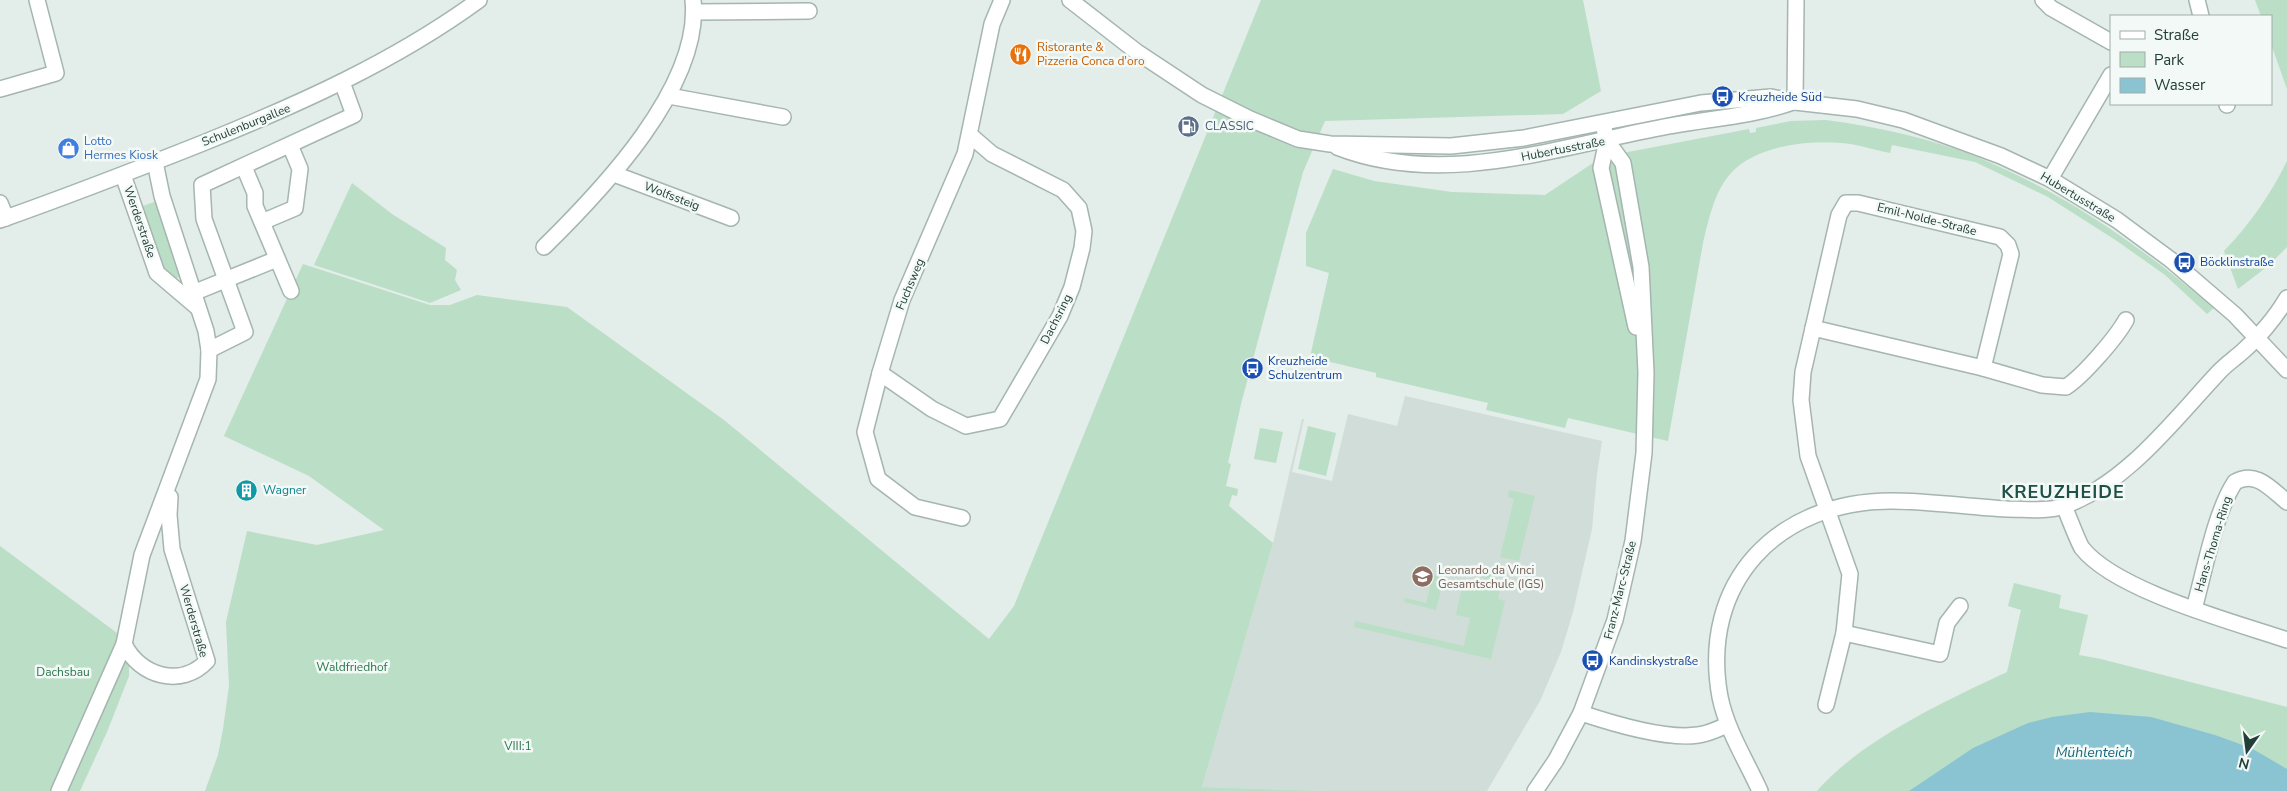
<svg xmlns="http://www.w3.org/2000/svg" width="2287" height="791" viewBox="0 0 2287 791" font-family="'Nunito Sans',sans-serif">
  <style>
    .built { fill: #d1ddd8 }
    .green { fill: #bbdec6 }
    .water { fill: #8ac4d3 }
    .lines { fill: none; stroke-linecap: round; stroke-linejoin: round }
    .minor-casing { stroke: #a5b5b0; stroke-width: 18 }
    .minor { stroke: #fff; stroke-width: 15 }
    .labels { text-anchor: middle; stroke-width: 5; stroke-linejoin: round; paint-order: stroke }
    .food-label { font-size: 12px; fill: #c56008; stroke: #f3f9f6; text-anchor: start }
    .transit-label { font-size: 12px; fill: #164399; stroke: #f3f9f6; text-anchor: start }
    .street-label { font-size: 12px; fill: #223e38; stroke: #f3f9f6 }
    .service-label { font-size: 12px; fill: #4e5e75; stroke: #f3f9f6; text-anchor: start }
    .shop-label { font-size: 12px; fill: #366cbe; stroke: #f3f9f6; text-anchor: start }
    .culture-label { font-size: 12px; fill: #0d838f; stroke: #f3f9f6; text-anchor: start }
    .education-label { font-size: 12px; fill: #785e54; stroke: #f3f9f6; text-anchor: start }
    .park-label { font-size: 12px; fill: #2b764c; stroke: #f3f9f6 }
    .water-label { font-size: 14px; font-style: italic; fill: #1b677c; stroke: #f3f9f6 }
    .district-label { font-size: 18px; font-weight: bold; letter-spacing: 1px; fill: #1d5147; stroke: #f3f9f6 }
  </style>
  <rect width="100%" height="100%" fill="#e3ede9"/>
  <path class="built" d="M1405,396L1602,441L1597,474L1592,529L1573,612L1561,652L1540,701L1487,791H1326L1202,787L1273,543L1302,419H1304L1292,472L1332,481L1348,414L1397,426Z"/>
  <g class="green">
    <path d="M1261,0H1583L1601,91L1563,114L1325,121L1303,172L1241,404L1228,463L1231,464L1226,486L1238,489L1237,496L1232,495L1229,506L1273,543L1202,787L1326,791H205L218,755L223,729L229,686L226,622L247,531L317,545L384,530L309,476L224,436L303,264L430,305H450L477,295L567,307L724,420L989,639L1014,606Z"/>
    <path d="M2255,0H2287V89L2271,44V16H2261Z"/>
    <path d="M1826,120C1877,127 1930,138 1977,157C2065,193 2142,247 2214,308L2207,314L2165,275L2117,241L2048,197L1975,162L1892,145L1890,153C1874,150 1857,144 1841,143C1806,140 1756,146 1731,173C1714,192 1709,219 1703,243L1668,441L1568,418L1565,428L1486,410L1488,403L1376,377V373L1310,357L1329,273L1306,266V233L1333,169L1374,181L1452,192L1545,195L1602,157L1749,129L1750,133L1756,132V128L1791,121Z"/>
    <path d="M2287,161V247L2268,266L2238,289L2224,251C2250,224 2271,194 2287,161Z"/>
    <path d="M352,183L392,214L446,248L445,260L457,270L455,280L461,290L430,303L314,265Z"/>
    <path d="M160,200L181,273L178,278H174L164,272L140,207Z"/>
    <path d="M1308,426L1336,433L1326,476L1298,469Z"/>
    <path d="M1260,428L1283,432L1276,463L1254,459Z"/>
    <path d="M1509,490L1535,496L1519,561L1500,557L1514,499L1508,497Z"/>
    <path d="M0,546L129,642V676L107,732L80,791H0Z"/>
    <path d="M1453,564L1496,575L1494,580L1451,570Z"/>
    <path d="M1433,575L1444,578L1436,610L1404,602L1405,598L1426,603Z"/>
    <path d="M1463,583L1500,591L1498,599L1505,601L1491,659L1354,627L1355,621L1464,646L1470,618L1456,615Z"/>
    <path d="M2014,583L2061,595L2059,608L2088,615L2079,655L2101,659L2287,707V791H1817C1861,740 1945,701 2007,672L2021,610L2008,606Z"/>
  </g>
  <path class="water" d="M2090,712L2151,717L2215,735L2251,748L2287,769V791H1909L1973,748L2028,723L2052,717Z"/>
  <g class="lines">
    <defs>
      <g id="minor">
        <path d="M1070,0L1137,52L1202,95L1250,119L1298,139L1330,144L1451,146L1524,138L1701,103L1771,97L1795,102L1857,109L1903,120L2001,156L2050,179L2117,220L2171,260L2235,315L2287,370"/>
        <path d="M2043,0L2051,8L2111,42"/>
        <path d="M2197,0L2201,16"/>
        <path d="M694,12L809,11"/>
        <path d="M0,89L56,73L37,0"/>
        <path d="M669,96L783,117"/>
        <path d="M1795,102L1796,0"/>
        <path d="M2227,105V104"/>
        <path d="M1607,141L1601,168L1636,327"/>
        <path d="M1337,147C1442,188 1554,148 1659,128C1703,119 1751,117 1793,102"/>
        <path d="M244,167L255,193V206L291,291"/>
        <path d="M614,174L731,218"/>
        <path d="M123,175L157,273L197,307"/>
        <path d="M2050,179L2111,75"/>
        <path d="M0,203L6,218"/>
        <path d="M0,220C68,196 135,170 203,143C299,104 394,62 479,0"/>
        <path d="M262,222L295,208L300,169L290,145"/>
        <path d="M544,247C601,191 702,86 693,0"/>
        <path d="M193,293L277,259"/>
        <path d="M1813,328L1983,368"/>
        <path d="M209,350L245,332L204,219L202,185L354,115L342,82"/>
        <path d="M880,373L932,409L966,426L1000,419L1060,316L1072,287L1082,248L1084,231L1079,208L1063,190L992,154L970,135"/>
        <path d="M2064,506C2068,515 2078,542 2082,548C2116,591 2234,622 2287,640"/>
        <path d="M962,518L915,507L878,479L865,432L880,373L902,300L965,154L992,24L1002,0"/>
        <path d="M2194,609C2204,573 2215,512 2235,482C2256,470 2271,489 2287,502"/>
        <path d="M1844,633L1940,654L1947,623L1960,606"/>
        <path d="M124,644C140,677 182,688 207,661L172,549L169,515L170,497"/>
        <path d="M1826,705L1844,633L1850,574L1808,456L1801,400L1803,372L1839,215L1846,203H1858L2000,237L2008,245L2011,254L1983,368L2042,385L2066,387C2083,376 2116,338 2126,320"/>
        <path d="M1581,713C1611,723 1666,740 1698,735C1708,734 1718,729 1727,725"/>
        <path d="M59,791L124,644L142,555L208,379L209,350L206,331L162,196L155,162"/>
        <path d="M1535,791L1556,760L1581,713L1615,620L1633,541L1644,453L1646,373L1641,267L1623,163L1607,141L1603,124"/>
        <path d="M1760,791C1746,760 1727,731 1720,697C1699,582 1778,501 1891,501C1930,501 1968,507 2007,509C2026,509 2046,512 2064,506C2127,483 2174,420 2218,373C2225,365 2234,359 2242,352C2258,338 2276,317 2287,298"/>
      </g>
    </defs>
    <use href="#minor" class="minor-casing"/>
    <use href="#minor" class="minor"/>
  </g>
  <defs>
    <symbol id="restaurant-disc" viewBox="-11 -11 22 22"><circle r="9.5" fill="#e8710a" stroke="#f3f9f6"/><path d="M-5-6h1v4h1v-4h1v4h1v-4h1v5L-1.5 .5V6h-2V.5L-5-1ZM5-6V6H3V1.5H1.5Q1.5-4 5-6Z" fill="#fff"/></symbol>
    <symbol id="bus-disc" viewBox="-11 -11 22 22"><circle r="9.5" fill="#1a4fb4" stroke="#f3f9f6"/><path d="M-5-6H5V4H4V6H2V4H-2V6H-4V4H-5ZM-3.5-4V0h7V-4ZM-3.5 1.2v1.5H-2V1.2ZM2 1.2v1.5H3.5V1.2Z" fill="#fff"/></symbol>
    <symbol id="fuel-disc" viewBox="-11 -11 22 22"><circle r="9.5" fill="#5c6f8a" stroke="#f3f9f6"/><path d="M-5.5-6h7V0h2V4h1.3V-2.5L3-4.5l.8-.8L6-3V5H2.5V1h-1V6h-7ZM-4.2-4.7v3.2H.2V-4.7Z" fill="#fff"/></symbol>
    <symbol id="shop-disc" viewBox="-11 -11 22 22"><circle r="9.5" fill="#3f7fe0" stroke="#f3f9f6"/><path d="M-5-2.5h2.3a2.7 3.5 0 0 1 5.4 0H5L5.5 6h-11ZM-1.5-2.5h3a1.5 2.3 0 0 0-3 0Z" fill="#fff"/></symbol>
    <symbol id="building-disc" viewBox="-11 -11 22 22"><circle r="9.5" fill="#0f9aa8" stroke="#f3f9f6"/><path d="M-4-6H4V6H1V3H-1V6H-4ZM-2.5-4.3h1.7v1.8h-1.7ZM.8-4.3h1.7v1.8H.8ZM-2.5-1h1.7V.8h-1.7ZM.8-1h1.7V.8H.8Z" fill="#fff"/></symbol>
    <symbol id="school-disc" viewBox="-11 -11 22 22"><circle r="9.5" fill="#8d6e63" stroke="#f3f9f6"/><path d="M0-5L7-2L0 1L-7-2ZM-4 1L0 2.5L4 1V4Q0 6-4 4Z" fill="#fff"/></symbol>
  </defs>
  <g fill-rule="evenodd">
    <use href="#restaurant-disc" x="1008" y="42" width="25" height="25"/>
    <use href="#bus-disc" x="1710" y="84" width="25" height="25"/>
    <use href="#fuel-disc" x="1176" y="114" width="25" height="25"/>
    <use href="#shop-disc" x="56" y="136" width="25" height="25"/>
    <use href="#bus-disc" x="2172" y="250" width="25" height="25"/>
    <use href="#bus-disc" x="1240" y="356" width="25" height="25"/>
    <use href="#building-disc" x="234" y="478" width="25" height="25"/>
    <use href="#school-disc" x="1410" y="564" width="25" height="25"/>
    <use href="#bus-disc" x="1580" y="648" width="25" height="25"/>
  </g>
  <g class="labels">
    <g class="food-label">
      <text x="1037" y="51">Ristorante &amp;<tspan x="1037" dy="14">Pizzeria Conca d'oro</tspan></text>
    </g>
    <g class="transit-label">
      <text x="1738" y="101">Kreuzheide Süd</text>
      <text x="2200" y="266">Böcklinstraße</text>
      <text x="1268" y="365">Kreuzheide<tspan x="1268" dy="14">Schulzentrum</tspan></text>
      <text x="1609" y="665">Kandinskystraße</text>
    </g>
    <g class="street-label">
      <text transform="translate(246 125) rotate(-22)" y="4">Schulenburgallee</text>
      <text transform="translate(1563 149) rotate(-11)" y="4">Hubertusstraße</text>
      <text transform="translate(672 196) rotate(21)" y="4">Wolfssteig</text>
      <text transform="translate(2078 197) rotate(31)" y="4">Hubertusstraße</text>
      <text transform="translate(1927 219) rotate(14)" y="4">Emil-Nolde-Straße</text>
      <text transform="translate(140 222) rotate(71)" y="4">Werderstraße</text>
      <text transform="translate(910 284) rotate(-67)" y="4">Fuchsweg</text>
      <text transform="translate(1056 319) rotate(-63)" y="4">Dachsring</text>
      <text transform="translate(2213 544) rotate(-73)" y="4">Hans-Thoma-Ring</text>
      <text transform="translate(1620 590) rotate(-76)" y="4">Franz-Marc-Straße</text>
      <text transform="translate(194 621) rotate(74)" y="4">Werderstraße</text>
    </g>
    <g class="service-label">
      <text x="1205" y="130">CLASSIC</text>
    </g>
    <g class="shop-label">
      <text x="84" y="145">Lotto<tspan x="84" dy="14">Hermes Kiosk</tspan></text>
    </g>
    <g class="culture-label">
      <text x="263" y="494">Wagner</text>
    </g>
    <g class="education-label">
      <text x="1438" y="574">Leonardo da Vinci<tspan x="1438" dy="14">Gesamtschule (IGS)</tspan></text>
    </g>
    <g class="park-label">
      <text x="352" y="671">Waldfriedhof</text>
      <text x="63" y="676">Dachsbau</text>
      <text x="518" y="750">VIII:1</text>
    </g>
    <g class="water-label">
      <text x="2094" y="757">Mühlenteich</text>
    </g>
    <g class="district-label">
      <text x="2063" y="498">KREUZHEIDE</text>
    </g>
  </g>
  <rect x="2110" y="15" width="162" height="90" fill="#f3f9f6" stroke="#9faeaa"/>
  <rect x="2120" y="31" width="25" height="8" fill="#ffffff" stroke="#9faeaa"/>
  <text x="2154" y="40" font-size="15" fill="#223e38">Straße</text>
  <rect x="2120" y="52" width="25" height="15" fill="#bbdec6" stroke="#9faeaa"/>
  <text x="2154" y="65" font-size="15" fill="#223e38">Park</text>
  <rect x="2120" y="78" width="25" height="15" fill="#8ac4d3" stroke="#9faeaa"/>
  <text x="2154" y="90" font-size="15" fill="#223e38">Wasser</text>
  <g transform="translate(2247 751) rotate(194)" stroke="#f3f9f6" stroke-width="4" paint-order="stroke">
  <path d="M0-4L9 19L0 12L-9 19Z" fill="#223e38"/>
  <text y="-8" font-size="14" font-weight="bold" text-anchor="middle" fill="#223e38">N</text>
  </g>
</svg>
